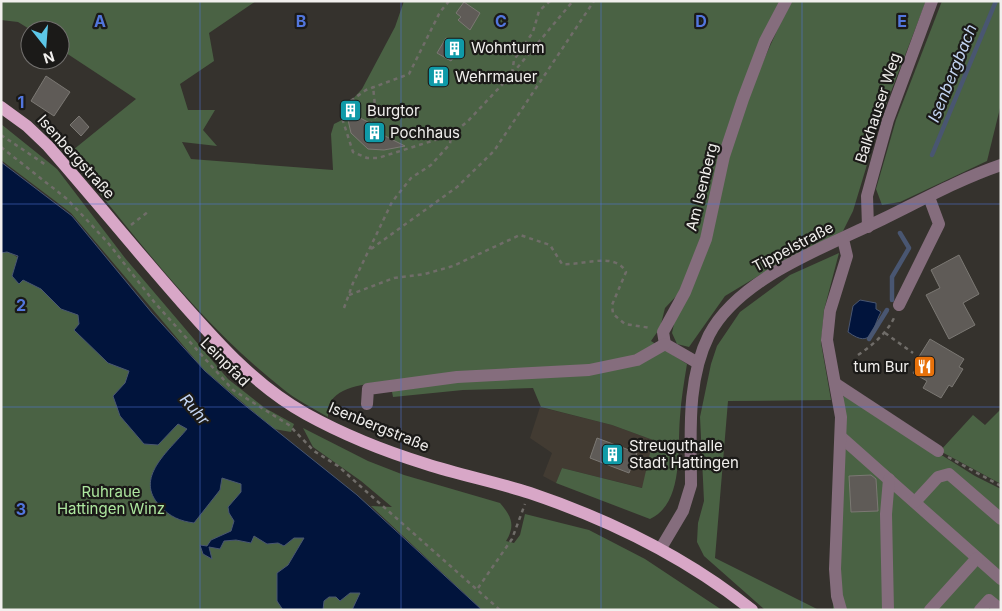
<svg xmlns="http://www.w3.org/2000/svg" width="1002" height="611" viewBox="0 0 1002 611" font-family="Inter,sans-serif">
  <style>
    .built { fill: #423b32 }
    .green { fill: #4a6244 }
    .water { fill: #01143c; stroke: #495671 }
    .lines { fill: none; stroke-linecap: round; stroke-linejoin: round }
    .stream { stroke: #495671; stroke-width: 4.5 }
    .building { fill: #5f5b57; stroke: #7b7873 }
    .path { stroke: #706d69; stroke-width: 2.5; stroke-dasharray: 4 4; stroke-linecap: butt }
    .minor { stroke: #856d7d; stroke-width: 12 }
    .major { stroke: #d8a7c7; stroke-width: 12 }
    .grid { fill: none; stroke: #5276dd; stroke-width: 1; stroke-opacity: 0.55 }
    .labels { text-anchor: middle; stroke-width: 4.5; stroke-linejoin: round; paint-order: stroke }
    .poi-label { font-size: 15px; fill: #f1efed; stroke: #1b1a18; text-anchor: start }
    .street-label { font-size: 15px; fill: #f1efed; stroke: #1b1a18 }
    .park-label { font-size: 15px; fill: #ade79f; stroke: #1b1a18 }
    .water-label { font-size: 16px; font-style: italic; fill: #c2d4f2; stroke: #1b1a18 }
    .grid-label { font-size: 16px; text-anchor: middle; font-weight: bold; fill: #5276dd; stroke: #1b1a18; stroke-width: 4.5; stroke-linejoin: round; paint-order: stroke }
  </style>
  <rect width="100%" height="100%" fill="#35322d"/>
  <path class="built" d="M540,407L612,425L653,440L643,488L562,468L556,483L543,476L552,453L530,438Z"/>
  <g class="green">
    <path d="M1,1H256L209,33L214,61L180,84L188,110H215L203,130L217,146L182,142L191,159L333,170L331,134L334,124L344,119L349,103L362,89L395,27L404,1H782L702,239L681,291L665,308L660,328L651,341L687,364C684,382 681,400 680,417C677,450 684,503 650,519L556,483L562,468L642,488L653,440L612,425L541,407L533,388L463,390L393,397L390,381C372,384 338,384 329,405C328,408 328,414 328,417C313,408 296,400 283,389C201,325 133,234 68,154L136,99L60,49V30H31L18,22L1,20Z"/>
    <path d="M792,1H926L882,115L853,211L843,231L783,261L725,296L689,347L677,344L672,333L675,319C710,212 739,101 792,1Z"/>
    <path d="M942,1H1001V104L987,161L900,202L882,205L876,189L896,120Z"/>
    <path d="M1,124L57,169L125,258L228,379L265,408L294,424L291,432L274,429L204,370L71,213L1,160Z"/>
    <path d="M1,246L17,257V260L112,345L380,610H1Z"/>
    <path d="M839,253L824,310L821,343L831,400L728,401L715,558L819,610H765L704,556L697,542L698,523L704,501L700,417L711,364L717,346L740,312L790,275Z"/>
    <path d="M844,394L975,476L1001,489V610H833L838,418Z"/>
    <path d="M1001,409V484L940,451L973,415L985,425Z"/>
    <path d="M303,428L368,461L404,475L500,503C511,516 516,525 506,541L514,543L520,535L525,514L589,530L645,559L722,610H482L371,506L392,507L361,481L313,447Z"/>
  </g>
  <g class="water">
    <path d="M1,162L72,216L152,313L205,371L237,399L357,495L482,610H352L360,593H350L340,601L336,597H329L324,601L323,610H283L277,601V573L288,565L304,538H294L284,546L278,543L267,544L254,536L251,543L236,540L224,541L220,549L209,547L212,559L203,554L200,545L207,546L211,540L231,531L234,521L229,513L228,507L241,492V484L222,478L220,490L194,523C180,521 170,517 160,506C133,478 169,451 187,429L178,424L158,445L144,444L120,416L113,396L125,383L129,371L108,363L74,330L79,324L78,315L61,309L41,289L23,280L19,284L12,276L18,256L7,252L1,253Z"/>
    <path d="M860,300L876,303V309L881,312C872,328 873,350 848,332L853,306Z"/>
  </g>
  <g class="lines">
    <g class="stream">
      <path d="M932,155L996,1"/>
      <path d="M892,300V277L909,248L900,233"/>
      <path d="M869,339L887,310"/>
    </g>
  </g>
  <g class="building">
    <path d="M464,2L480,13L470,30L458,20L461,17L456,13Z"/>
    <path d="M446,38L460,48L451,61L437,53Z"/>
    <path d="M46,76L70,92L54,116L31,101Z"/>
    <path d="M346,111L370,123L372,126L371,129L405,146L384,150L368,149L351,133Z"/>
    <path d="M79,116L89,127L81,136L70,125Z"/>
    <path d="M959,255L979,294L963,303L975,325L949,339L926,295L940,288L931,270Z"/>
    <path d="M930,339L964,359L959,367L963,369L952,387L949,385L941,398L923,388L927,381L913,373L918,365L915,363Z"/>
    <path d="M597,438L637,453L629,473L590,458Z"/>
    <path d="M871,475L876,479L878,511L851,512L849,476Z"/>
  </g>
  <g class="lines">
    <g class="path">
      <path d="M449,1L440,12L409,74L366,90L349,102L343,121L353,152L367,158H378L451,135L468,121L512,74L573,1"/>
      <path d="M512,73L514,60L533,32L539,11L550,1"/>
      <path d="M370,125L376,116L373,86"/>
      <path d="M1,135L46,165"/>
      <path d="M1,147L67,199L85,218L109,244L155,303L233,390L289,425L314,451L338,466L359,485L500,610"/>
      <path d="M131,225L149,211"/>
      <path d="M371,249L457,187L494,151L594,1"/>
      <path d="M349,295L394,278L425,274L453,266L520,235L550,245L562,264C582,266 615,251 626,272L612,305L613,314L625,324L651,328"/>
      <path d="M344,308L353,283L392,202L411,178L431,165L450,144L451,135"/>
      <path d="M885,333L913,353"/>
      <path d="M858,355C874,344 887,333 895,316"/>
      <path d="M948,457L1001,486"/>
      <path d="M478,588L512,539L525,504"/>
    </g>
    <g class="minor">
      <path d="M868,227L867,196L888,120L932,1"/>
      <path d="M899,305L939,224L929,197"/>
      <path d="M698,363L665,344L663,332L685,292L706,239L724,156L743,99L765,41L786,1"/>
      <path d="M836,384L938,451"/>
      <path d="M367,404L368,389L457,377L589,370L637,360L665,344"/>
      <path d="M841,437L1001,579"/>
      <path d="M915,502L938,477L949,474L1001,519"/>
      <path d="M661,548L683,511L691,485C691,435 686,381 709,335C739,277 828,246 883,219C922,200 960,179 1001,165"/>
      <path d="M841,610L837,596L835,569L841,417L827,340L830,311L847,256L843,239"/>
      <path d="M888,610L886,514L889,479"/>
      <path d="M930,610L977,558"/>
      <path d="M980,610L989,600L1001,610"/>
    </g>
    <path class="major" d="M1,107L27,126L48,146C92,196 134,248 178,298C217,342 254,385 306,414C344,435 384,451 426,464C460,475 496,482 530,493C610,520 686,557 752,610"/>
  </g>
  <path class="grid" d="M200,1V610M401,1V610M601,1V610M802,1V610M1,204H1001M1,407H1001"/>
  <defs>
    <symbol id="building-square" viewBox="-11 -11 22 22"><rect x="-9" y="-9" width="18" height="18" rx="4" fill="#0f9aa8" stroke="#1b1a18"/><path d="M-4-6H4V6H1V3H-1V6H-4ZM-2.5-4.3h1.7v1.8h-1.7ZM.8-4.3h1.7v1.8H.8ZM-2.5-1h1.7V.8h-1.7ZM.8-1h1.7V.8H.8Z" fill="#fff"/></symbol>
    <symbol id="restaurant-square" viewBox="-11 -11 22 22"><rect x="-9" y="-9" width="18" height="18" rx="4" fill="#e8710a" stroke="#1b1a18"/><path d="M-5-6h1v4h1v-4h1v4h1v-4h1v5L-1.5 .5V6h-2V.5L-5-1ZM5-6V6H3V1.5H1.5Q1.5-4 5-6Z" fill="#fff"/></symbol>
  </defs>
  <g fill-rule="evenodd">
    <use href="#building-square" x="442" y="36" width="25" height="25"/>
    <use href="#building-square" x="426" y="64" width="25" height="25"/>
    <use href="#building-square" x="338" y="98" width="25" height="25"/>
    <use href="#building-square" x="362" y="120" width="25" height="25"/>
    <use href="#restaurant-square" x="912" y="354" width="25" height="25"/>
    <use href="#building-square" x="600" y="442" width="25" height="25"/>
  </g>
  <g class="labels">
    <g class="poi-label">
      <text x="471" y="53">Wohnturm</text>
      <text x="455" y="82">Wehrmauer</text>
      <text x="367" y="116">Burgtor</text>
      <text x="390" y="138">Pochhaus</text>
      <text x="909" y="372" text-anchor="end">tum Bur</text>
      <text x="629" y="451">Streuguthalle<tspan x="629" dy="17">Stadt Hattingen</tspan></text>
    </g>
    <g class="street-label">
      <text transform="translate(878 108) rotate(-72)" y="5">Balkhauser Weg</text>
      <text transform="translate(76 157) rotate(48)" y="5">Isenbergstraße</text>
      <text transform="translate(702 187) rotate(-76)" y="5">Am Isenberg</text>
      <text transform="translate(793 247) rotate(-28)" y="5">Tippelstraße</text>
      <text transform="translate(225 362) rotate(45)" y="5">Leinpfad</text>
      <text transform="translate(379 427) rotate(22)" y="5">Isenbergstraße</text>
    </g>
    <g class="park-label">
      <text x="111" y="497">Ruhraue<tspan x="111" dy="17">Hattingen Winz</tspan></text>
    </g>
    <g class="water-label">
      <text transform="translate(952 73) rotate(-68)" y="6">Isenbergbach</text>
      <text transform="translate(195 409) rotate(49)" y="6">Ruhr</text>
    </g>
  </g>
  <g class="grid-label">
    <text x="100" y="27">A</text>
    <text x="301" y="27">B</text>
    <text x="501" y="27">C</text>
    <text x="701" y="27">D</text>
    <text x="902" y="27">E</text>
    <text x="21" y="108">1</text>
    <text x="21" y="311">2</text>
    <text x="21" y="515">3</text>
  </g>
  <rect width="1002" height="611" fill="none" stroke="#f1efed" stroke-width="5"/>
  <g transform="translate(45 45) rotate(163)"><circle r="24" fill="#1b1a18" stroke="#716f6d"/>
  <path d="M0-4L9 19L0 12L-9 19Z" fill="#5cc7e8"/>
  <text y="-8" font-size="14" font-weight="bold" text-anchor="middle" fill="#f1efed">N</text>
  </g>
</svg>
